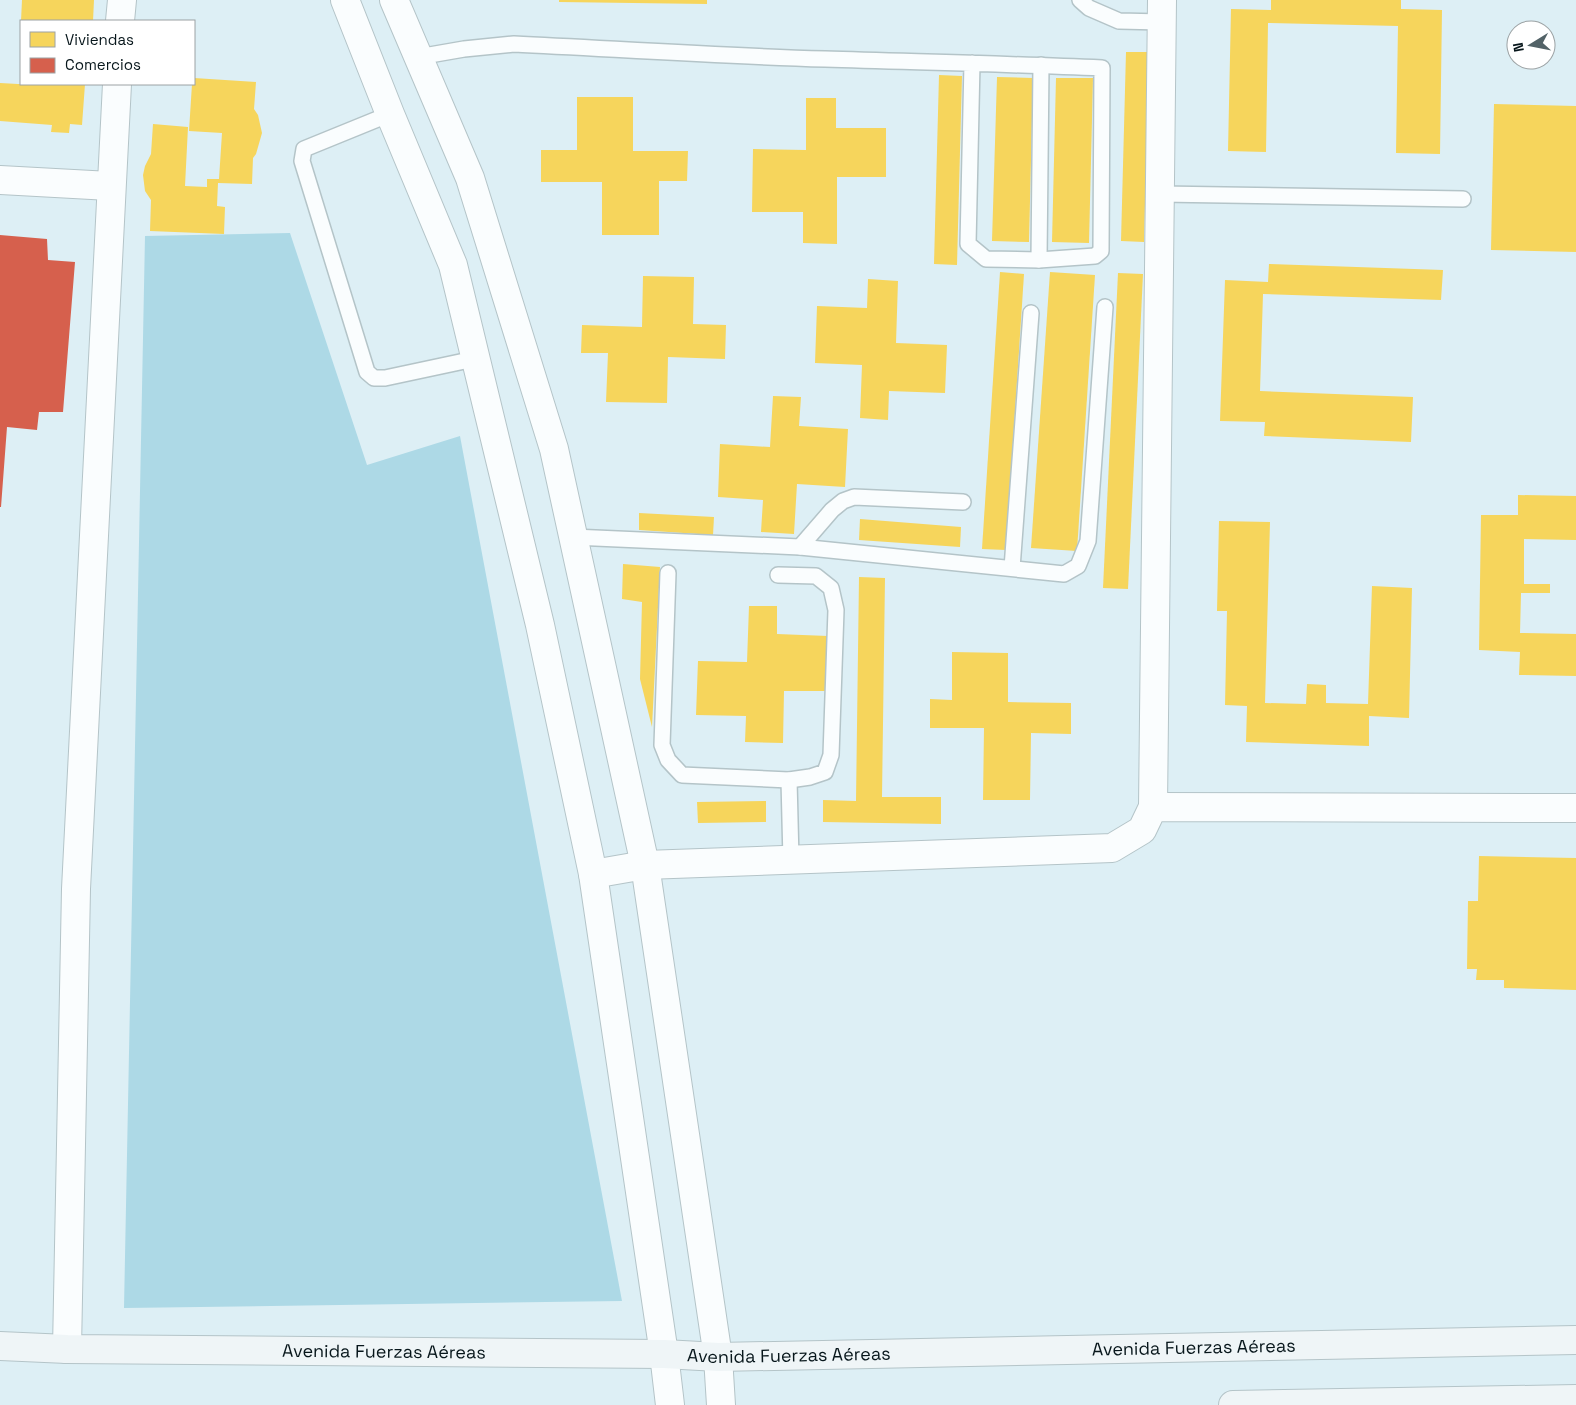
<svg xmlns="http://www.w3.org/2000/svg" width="1576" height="1405" viewBox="0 0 1576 1405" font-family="'Space Grotesk',sans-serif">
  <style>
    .green { fill: #add9e6 }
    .homes { fill: #f6d55c }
    .shops { fill: #d6604d }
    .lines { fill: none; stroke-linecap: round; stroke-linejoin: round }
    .lane-casing { stroke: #b4c4c8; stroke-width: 18 }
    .street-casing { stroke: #b4c4c8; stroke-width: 30 }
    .secondary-casing { stroke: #b4c4c8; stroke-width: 30 }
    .lane { stroke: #fafdfe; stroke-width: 15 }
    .street { stroke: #fafdfe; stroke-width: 28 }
    .secondary { stroke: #eff5f7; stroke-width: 28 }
    .labels { text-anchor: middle; stroke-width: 5; stroke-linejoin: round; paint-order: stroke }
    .street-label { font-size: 18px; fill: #07161b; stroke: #fff }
  </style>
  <rect width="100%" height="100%" fill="#ddeff5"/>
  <path class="green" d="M290,233L367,465L460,436L622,1301L124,1308L145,236Z"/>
  <g class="homes">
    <path d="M22,0H94L93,21H21Z"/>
    <path d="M559,0H707V4L559,2Z"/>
    <path d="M1271,0H1401V9L1442,10L1440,154L1396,153L1398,26L1268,23L1266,152L1228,151L1231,9L1271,10Z"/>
    <path d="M1126,52H1149L1144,242L1121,241Z"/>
    <path d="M939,75L962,76L957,265L934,264Z"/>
    <path d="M997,77L1033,78L1029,242L992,241Z"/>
    <path d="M194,78L256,82L254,109L258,115L262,133L256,154L253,158L252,184L218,183L217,206L225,207L224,234L150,231L151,200L145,191L143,175L145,166L151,154L153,124L188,127L185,186L207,187V179H219L222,133L189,131L192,84H194Z"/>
    <path d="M1056,78H1093L1089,243L1052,242Z"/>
    <path d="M0,83L36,85V84H85L82,125L70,124L69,133L51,132L52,125L0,121Z"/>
    <path d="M577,97H633V151H688L687,181H659V235H602V182H541V150H577Z"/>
    <path d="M806,98H836V128H886V177H837V244L803,243V212H752L753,149L806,150Z"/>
    <path d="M1494,104L1576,106V252L1491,250Z"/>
    <path d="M1269,264L1443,270L1441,300L1263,294L1260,391L1413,397L1411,442L1264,436L1265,422L1220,421L1225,280L1268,282Z"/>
    <path d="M1000,272L1024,274L1006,550L982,549Z"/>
    <path d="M1050,272L1095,275L1077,551L1031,548Z"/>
    <path d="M1118,273L1143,274L1128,589L1103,588Z"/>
    <path d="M643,276L694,277L693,324L726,325L725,359L668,357L667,403L606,402L608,353H581L582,325L642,327Z"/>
    <path d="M868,279L898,281L896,343L947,345L945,393L889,391L888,420L860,418L862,365L815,363L817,306L867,308Z"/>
    <path d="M773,396L801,397L799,426L848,429L845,487L797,484L794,534L761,532L763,500L718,497L720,444L770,447Z"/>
    <path d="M1518,495L1576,496V540L1524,539V584H1550V593H1521L1520,633L1576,634V676L1519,675L1520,652L1479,650L1481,515H1518Z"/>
    <path d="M639,513L714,517L713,535L639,530Z"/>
    <path d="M860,519L961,527L960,547L859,540Z"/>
    <path d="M1219,521L1270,522L1265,703L1306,704L1307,684L1326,685V703L1368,704L1372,586L1412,588L1409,718L1369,716V746L1246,742L1247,706L1225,705L1227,611H1217Z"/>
    <path d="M623,564L660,567L652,727L640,679L642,602L622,599Z"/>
    <path d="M859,577L885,578L882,797H941V824L823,822V800L856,801Z"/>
    <path d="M749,606H777V634L828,636L827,691H784L783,743L745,742L746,716L696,715L698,661L747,662Z"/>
    <path d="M952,652L1008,653V702L1071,703V734L1031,733L1030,800H983L984,728H930V699L952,700Z"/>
    <path d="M766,801V822L698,823L697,802Z"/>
    <path d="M1479,856L1576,858V990L1504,988V980H1476L1477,969H1467L1468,901H1478Z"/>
  </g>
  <path class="shops" d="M0,235L47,239L48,260L75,262L63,412H39L37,430L7,427L1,507H0Z"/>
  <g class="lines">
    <defs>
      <g id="lane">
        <path d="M1080,0L1089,8L1119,21L1162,22"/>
        <path d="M418,57L464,49L514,44C617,49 721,56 825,59C917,62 1009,64 1102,68L1101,251L1095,256L1039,260L986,259L968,244L972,63"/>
        <path d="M390,114L304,149L302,161L367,372L374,378H385L474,359"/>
        <path d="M1161,194L1463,199"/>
        <path d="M1039,260L1041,65"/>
        <path d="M573,537L800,547L1064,574L1078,566L1088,541L1105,307"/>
        <path d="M800,547L832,510L843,501L854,497L963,502"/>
        <path d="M1012,568L1031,313"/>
        <path d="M668,573L662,745L668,760L682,775L789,780L810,777L825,772L831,755L836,610L831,588L816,576L778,575"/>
        <path d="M789,780L791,860"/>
      </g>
      <g id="street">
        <path d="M345,0L390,114L453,265L540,625L593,874L664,1354L670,1405"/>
        <path d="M394,0L470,178L554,449L645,865L718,1357L721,1405"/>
        <path d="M120,21L122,0"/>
        <path d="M0,180L110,186"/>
        <path d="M1153,807L1162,0"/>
        <path d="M593,874L645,865L1112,848L1142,830L1153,807L1576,808"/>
        <path d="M67,1349L76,889L117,84"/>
      </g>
      <g id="secondary">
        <path id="s1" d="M0,1346L67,1349L664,1354L718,1357L1576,1340"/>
        <path d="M1233,1405L1576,1399"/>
      </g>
    </defs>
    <use href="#lane" class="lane-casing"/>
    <use href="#street" class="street-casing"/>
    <use href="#secondary" class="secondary-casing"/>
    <use href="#lane" class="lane"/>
    <use href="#street" class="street"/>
    <use href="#secondary" class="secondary"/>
  </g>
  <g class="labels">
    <g class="street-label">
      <text dy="6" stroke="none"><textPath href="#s1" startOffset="1194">Avenida Fuerzas Aéreas</textPath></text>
      <text dy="6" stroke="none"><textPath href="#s1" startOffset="384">Avenida Fuerzas Aéreas</textPath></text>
      <text dy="6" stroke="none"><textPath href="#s1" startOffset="789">Avenida Fuerzas Aéreas</textPath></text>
    </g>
  </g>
  <rect x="20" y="20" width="175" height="65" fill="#ffffff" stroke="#9ca2a4"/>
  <rect x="30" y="32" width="25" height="15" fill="#f6d55c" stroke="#9ca2a4"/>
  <text x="65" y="45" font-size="15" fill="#07161b">Viviendas</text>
  <rect x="30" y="58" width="25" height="15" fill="#d6604d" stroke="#9ca2a4"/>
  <text x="65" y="70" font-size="15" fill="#07161b">Comercios</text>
  <g transform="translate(1531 45) rotate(260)"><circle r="24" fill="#ffffff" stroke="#9ca2a4"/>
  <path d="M0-4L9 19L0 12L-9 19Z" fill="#526267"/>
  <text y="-8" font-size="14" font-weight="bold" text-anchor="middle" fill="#07161b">N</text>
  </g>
</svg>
